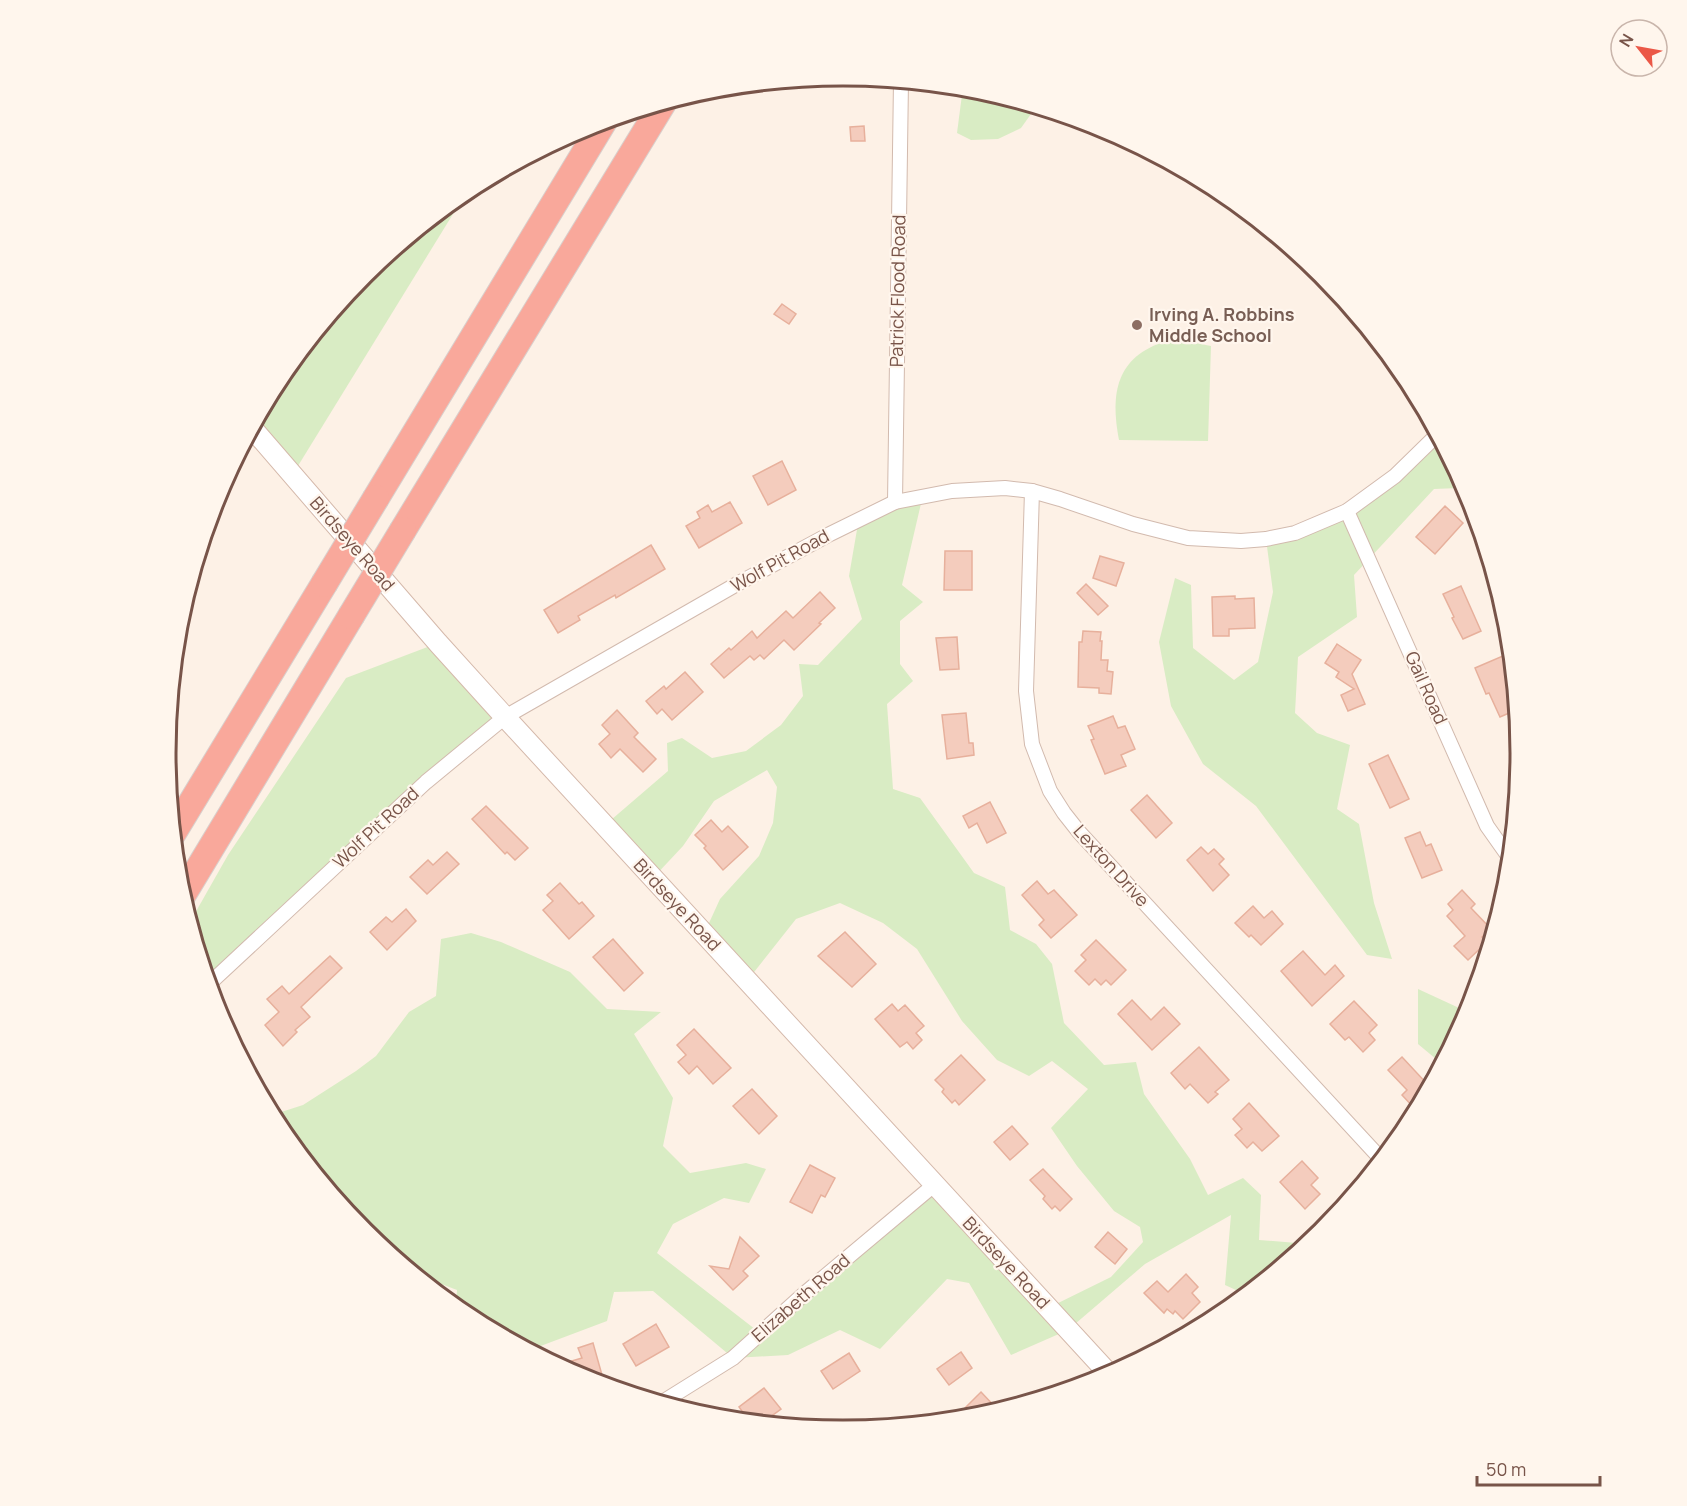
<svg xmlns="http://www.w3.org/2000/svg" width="1687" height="1506" viewBox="0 0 1687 1506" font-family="Manrope,sans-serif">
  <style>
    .green { fill: #d9ecc4 }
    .building { fill: #f4ccbd; stroke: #e7b09c; stroke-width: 1.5 }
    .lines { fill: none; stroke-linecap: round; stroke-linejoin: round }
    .minor-casing { stroke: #d2baae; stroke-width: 16 }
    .secondary-casing { stroke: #d5b9ab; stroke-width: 22 }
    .motorway-casing { stroke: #d9cfcc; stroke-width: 28 }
    .minor { stroke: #fff; stroke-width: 14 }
    .secondary { stroke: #fff; stroke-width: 20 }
    .motorway { stroke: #f9a89b; stroke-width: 26 }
    .motorway-bridge-casing { stroke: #d9cfcc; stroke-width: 28; stroke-linecap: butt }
    .motorway-bridge { stroke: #f9a89b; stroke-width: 26 }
    .education-dot { fill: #8d6e63; stroke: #fff6ed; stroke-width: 2 }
    .labels { text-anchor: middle; stroke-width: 4.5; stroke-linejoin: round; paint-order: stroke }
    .street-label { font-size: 18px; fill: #785449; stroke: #fff6ed }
    .education-label { font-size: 18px; font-weight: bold; fill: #785e54; stroke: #fff6ed; text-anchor: start }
    .rim { fill: none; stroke: #785449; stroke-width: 3 }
  </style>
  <rect width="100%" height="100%" fill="#fdf1e6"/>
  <g class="green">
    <path d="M963,87L976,88L1036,107L1021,128L998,139L971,140L957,133Z"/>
    <path d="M469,188L293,474L252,428L280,376L364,273Z"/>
    <path d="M1166,341H1185L1211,346L1208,441L1119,440C1110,393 1116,357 1166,341Z"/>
    <path d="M1438,434L1471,498L1459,488L1434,489L1354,575L1357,617L1298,657L1295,713L1317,733L1350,745L1337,809L1359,824L1374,903L1392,959L1367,955L1256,806L1203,764L1171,706L1159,642L1175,578L1191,585L1193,648L1234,680L1258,662L1273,592L1266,539L1347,511Z"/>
    <path d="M923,495L902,585L923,602L900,621V664L913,681L887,704L893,789L920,798L974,873L1005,887L1010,930L1036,944L1052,964L1064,1023L1104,1065L1136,1062L1144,1094L1190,1159L1208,1195L1243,1178L1261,1195L1259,1240L1297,1243L1301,1250L1247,1295L1225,1285L1231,1215L1145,1264L1068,1330L1011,1355L969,1283L947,1279L880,1349L840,1330L788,1355L733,1358L653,1291L614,1292L607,1321L530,1350L467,1317L456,1308L457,1290L415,1274L364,1232L280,1129L272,1115L303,1105L356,1071L376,1056L409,1012L436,996L441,939L471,933L501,942L570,972L607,1009L661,1012L634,1034L673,1098L663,1146L690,1173L746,1163L766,1169L749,1203L724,1198L673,1224L657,1253L760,1333L934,1185L1048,1308L1111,1277L1143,1242L1140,1227L1114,1211L1077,1166L1051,1128L1088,1089L1052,1061L1029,1076L997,1060L962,1021L917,949L883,923L840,903L796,919L747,981L704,934L720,899L759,856L773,823L777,787L767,770L714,801L683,846L653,878L604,826L668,771L667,743L682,738L712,758L746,751L781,725L803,696L799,664L818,665L862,619L849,576L859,518Z"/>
    <path d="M438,643L505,717L209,984L190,922L228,855L346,678Z"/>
    <path d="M1418,989L1470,1013L1442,1064L1418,1044Z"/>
  </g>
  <g class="building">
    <path d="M864,126L865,141H851L850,127Z"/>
    <path d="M782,304L796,314L789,324L774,314Z"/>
    <path d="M782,461L796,490L768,505L753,476Z"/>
    <path d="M730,502L742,523L699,548L686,526L700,518L697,512L708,505L712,512Z"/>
    <path d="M1445,506L1463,523L1435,554L1416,537Z"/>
    <path d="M651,545L665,569L616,598L615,595L578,616L580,620L558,633L544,610Z"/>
    <path d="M945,551H972V590H944Z"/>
    <path d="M1100,556L1124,563L1116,586L1093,578Z"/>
    <path d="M1086,584L1108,606L1098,615L1077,593Z"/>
    <path d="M1461,586L1481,631L1463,639L1452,618L1454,617L1443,594Z"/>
    <path d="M820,592L835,608L819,623L821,624L794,650L784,640L764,659L760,655L754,660L750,656L724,678L711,664L729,648L731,650L752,631L757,638L786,611L793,618Z"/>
    <path d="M1235,596V599L1254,598L1255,628L1229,629V636H1213L1212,597Z"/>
    <path d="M1083,631L1101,632L1100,641H1102L1101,660H1108L1107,671L1113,672L1111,694L1099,693V688L1078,687L1079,642H1082Z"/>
    <path d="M957,637L959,669L940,670L936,638Z"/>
    <path d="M1337,644L1361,660L1352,674L1365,704L1348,711L1341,695L1354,689L1336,677L1339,672L1325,663Z"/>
    <path d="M1512,652L1516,698L1512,700L1516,710L1500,717L1489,693L1486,694L1475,668Z"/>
    <path d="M685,672L703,692L672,720L662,709L657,714L646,701L664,686L666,689Z"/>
    <path d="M617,710L638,733L634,737L656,759L643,772L620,749L611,758L599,744L610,734L602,725Z"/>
    <path d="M966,713L969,743H973L974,755L947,759L942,715Z"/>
    <path d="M1113,716L1118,728L1125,726L1135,749L1121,755L1126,766L1105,774L1091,740L1094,739L1088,726Z"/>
    <path d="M1388,755L1409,799L1390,808L1369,764Z"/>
    <path d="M1147,795L1172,823L1156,838L1131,810Z"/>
    <path d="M990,802L1006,833L987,843L977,823L969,828L963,816Z"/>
    <path d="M486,806L528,848L515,860L507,852L505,854L472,819Z"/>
    <path d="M711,820L722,832L728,826L748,847L723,870L704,848L706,846L695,835Z"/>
    <path d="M1420,832L1426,846L1431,844L1442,870L1422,878L1405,838Z"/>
    <path d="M1201,847L1208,854L1214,849L1224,859L1219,864L1229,875L1213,891L1187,860Z"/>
    <path d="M447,852L459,864L427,894L410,877L428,860L433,865Z"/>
    <path d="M1037,881L1048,894L1054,890L1077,915L1051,938L1039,925L1044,920L1022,895Z"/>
    <path d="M560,883L579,904L582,902L594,916L569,939L543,910L553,901L547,895Z"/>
    <path d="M1462,890L1475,904L1471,908L1491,929L1482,937L1487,942L1468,960L1454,946L1465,936L1447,916L1453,910L1448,904Z"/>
    <path d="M1253,906L1264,918L1272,911L1283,924L1261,945L1251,935L1249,937L1235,923Z"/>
    <path d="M406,909L416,921L387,950L370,932L386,917L392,922Z"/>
    <path d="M845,932L876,964L852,987L818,956Z"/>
    <path d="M613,939L643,973L624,991L593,957Z"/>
    <path d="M1096,940L1126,970L1111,985L1106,980L1101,985L1095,979L1089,985L1075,971L1086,960L1081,955Z"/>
    <path d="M1303,951L1325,975L1335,965L1344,976L1312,1006L1281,971Z"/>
    <path d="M330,956L342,968L301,1007L310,1017L295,1030L297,1032L283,1046L265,1025L279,1012L267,999L282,986L289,994Z"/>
    <path d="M1132,1000L1151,1020L1164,1007L1180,1024L1152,1050L1118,1014Z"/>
    <path d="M1354,1001L1377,1025L1369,1033L1375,1040L1363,1052L1349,1037L1345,1040L1330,1024Z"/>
    <path d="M892,1004L898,1011L905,1005L924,1026L916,1033L922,1040L913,1049L907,1042L900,1047L875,1019Z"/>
    <path d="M694,1029L731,1068L713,1084L697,1066L689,1074L678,1062L686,1055L677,1045Z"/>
    <path d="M1199,1047L1229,1080L1215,1092L1218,1094L1208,1103L1190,1084L1185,1089L1171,1073Z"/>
    <path d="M961,1055L985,1080L959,1105L955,1100L952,1103L942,1092L944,1089L935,1080Z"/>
    <path d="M1402,1057L1430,1087L1421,1103L1415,1109L1402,1095L1407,1090L1388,1070Z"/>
    <path d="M752,1089L777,1116L759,1134L733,1106Z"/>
    <path d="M1249,1103L1279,1136L1262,1151L1253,1142L1247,1148L1235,1135L1242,1129L1233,1119Z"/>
    <path d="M1012,1126L1028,1144L1010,1160L994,1142Z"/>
    <path d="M1302,1161L1318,1178L1311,1185L1320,1194L1305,1209L1280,1182Z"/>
    <path d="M810,1165L835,1178L825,1197L821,1195L812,1213L790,1202Z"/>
    <path d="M1043,1169L1072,1199L1060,1211L1055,1206L1052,1209L1043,1199L1045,1196L1030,1180Z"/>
    <path d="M1108,1232L1127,1249L1115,1264L1095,1247Z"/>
    <path d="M740,1237L759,1256L743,1271L748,1276L733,1290L710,1266L729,1269Z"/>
    <path d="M1186,1274L1198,1287L1192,1293L1200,1302L1183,1319L1175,1311L1173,1314L1167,1309L1164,1313L1144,1293L1157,1281L1168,1292Z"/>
    <path d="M656,1324L669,1347L636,1366L623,1344Z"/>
    <path d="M593,1343L602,1375L586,1380L558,1365L582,1358L578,1348Z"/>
    <path d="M961,1352L972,1368L949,1385L937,1369Z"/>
    <path d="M849,1353L860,1371L833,1389L821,1371Z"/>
    <path d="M764,1388L781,1409L762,1423L750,1422L739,1407Z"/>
    <path d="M981,1392L999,1411L968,1419L961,1412Z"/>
  </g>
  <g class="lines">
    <defs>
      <g id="minor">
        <path d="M1032,491L1026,691L1032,744L1050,791L1064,813L1079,832L1382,1160"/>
        <path d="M895,502L901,81"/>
        <path d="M1347,511L1487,826L1511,860"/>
        <path d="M209,984L426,782L505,717L737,584L830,534L895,502L952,491L1005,488L1032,491L1060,499L1133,524L1188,538L1241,541L1266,539L1295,533L1347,511L1395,476L1438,434"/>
        <path d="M661,1403L733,1358L804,1294L934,1185"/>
      </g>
      <path id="secondary" d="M252,428L438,643L505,717L1110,1375"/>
      <g id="motorway">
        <path d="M376,498L604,121"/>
        <path d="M403,530L663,103"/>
        <path d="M173,833L324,584"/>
        <path d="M182,896L351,616"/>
      </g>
    </defs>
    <use href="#minor" class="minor-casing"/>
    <use href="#secondary" class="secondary-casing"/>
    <use href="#motorway" class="motorway-casing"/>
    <use href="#minor" class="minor"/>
    <use href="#secondary" class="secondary"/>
    <use href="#motorway" class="motorway"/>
    <defs>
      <g id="motorway-bridge">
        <path d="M324,584L376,498"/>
        <path d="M351,616L403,530"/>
      </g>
    </defs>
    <use href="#motorway-bridge" class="motorway-bridge-casing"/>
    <use href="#motorway-bridge" class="motorway-bridge"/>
  </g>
  <circle class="education-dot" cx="1137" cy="325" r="6"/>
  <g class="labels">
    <g class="street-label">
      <text transform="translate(898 291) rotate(-89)" y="6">Patrick Flood Road</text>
      <text transform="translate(352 544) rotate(49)" y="6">Birdseye Road</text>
      <text transform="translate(780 561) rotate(-29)" y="6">Wolf Pit Road</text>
      <text transform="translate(1426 688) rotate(66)" y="6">Gail Road</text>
      <text transform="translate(376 828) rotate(-43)" y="6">Wolf Pit Road</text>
      <text transform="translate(1111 866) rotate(48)" y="6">Lexton Drive</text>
      <text transform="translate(677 905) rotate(47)" y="6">Birdseye Road</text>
      <text transform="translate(1006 1263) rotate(47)" y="6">Birdseye Road</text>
      <text transform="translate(801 1298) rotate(-41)" y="6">Elizabeth Road</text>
    </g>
    <g class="education-label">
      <text x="1149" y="321">Irving A. Robbins<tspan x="1149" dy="21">Middle School</tspan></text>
    </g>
  </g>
  <path d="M0 0H1687V1506H0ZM176 753a667 667 0 1 1 1334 0a667 667 0 1 1-1334 0Z" fill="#fff6ed" fill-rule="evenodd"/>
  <path class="rim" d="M176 753a667 667 0 1 1 1334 0a667 667 0 1 1-1334 0Z"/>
  <g transform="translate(1639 48) rotate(301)"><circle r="28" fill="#fff6ed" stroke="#c9b5ab" stroke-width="1.5"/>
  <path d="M0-4.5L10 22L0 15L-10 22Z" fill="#eb5847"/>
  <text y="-9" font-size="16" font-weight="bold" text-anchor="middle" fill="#785449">N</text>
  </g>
  <path d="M1477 1476v9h123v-9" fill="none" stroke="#785449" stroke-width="3"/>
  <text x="1486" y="1476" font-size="18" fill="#785449" stroke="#fff6ed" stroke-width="4.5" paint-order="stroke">50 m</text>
</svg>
